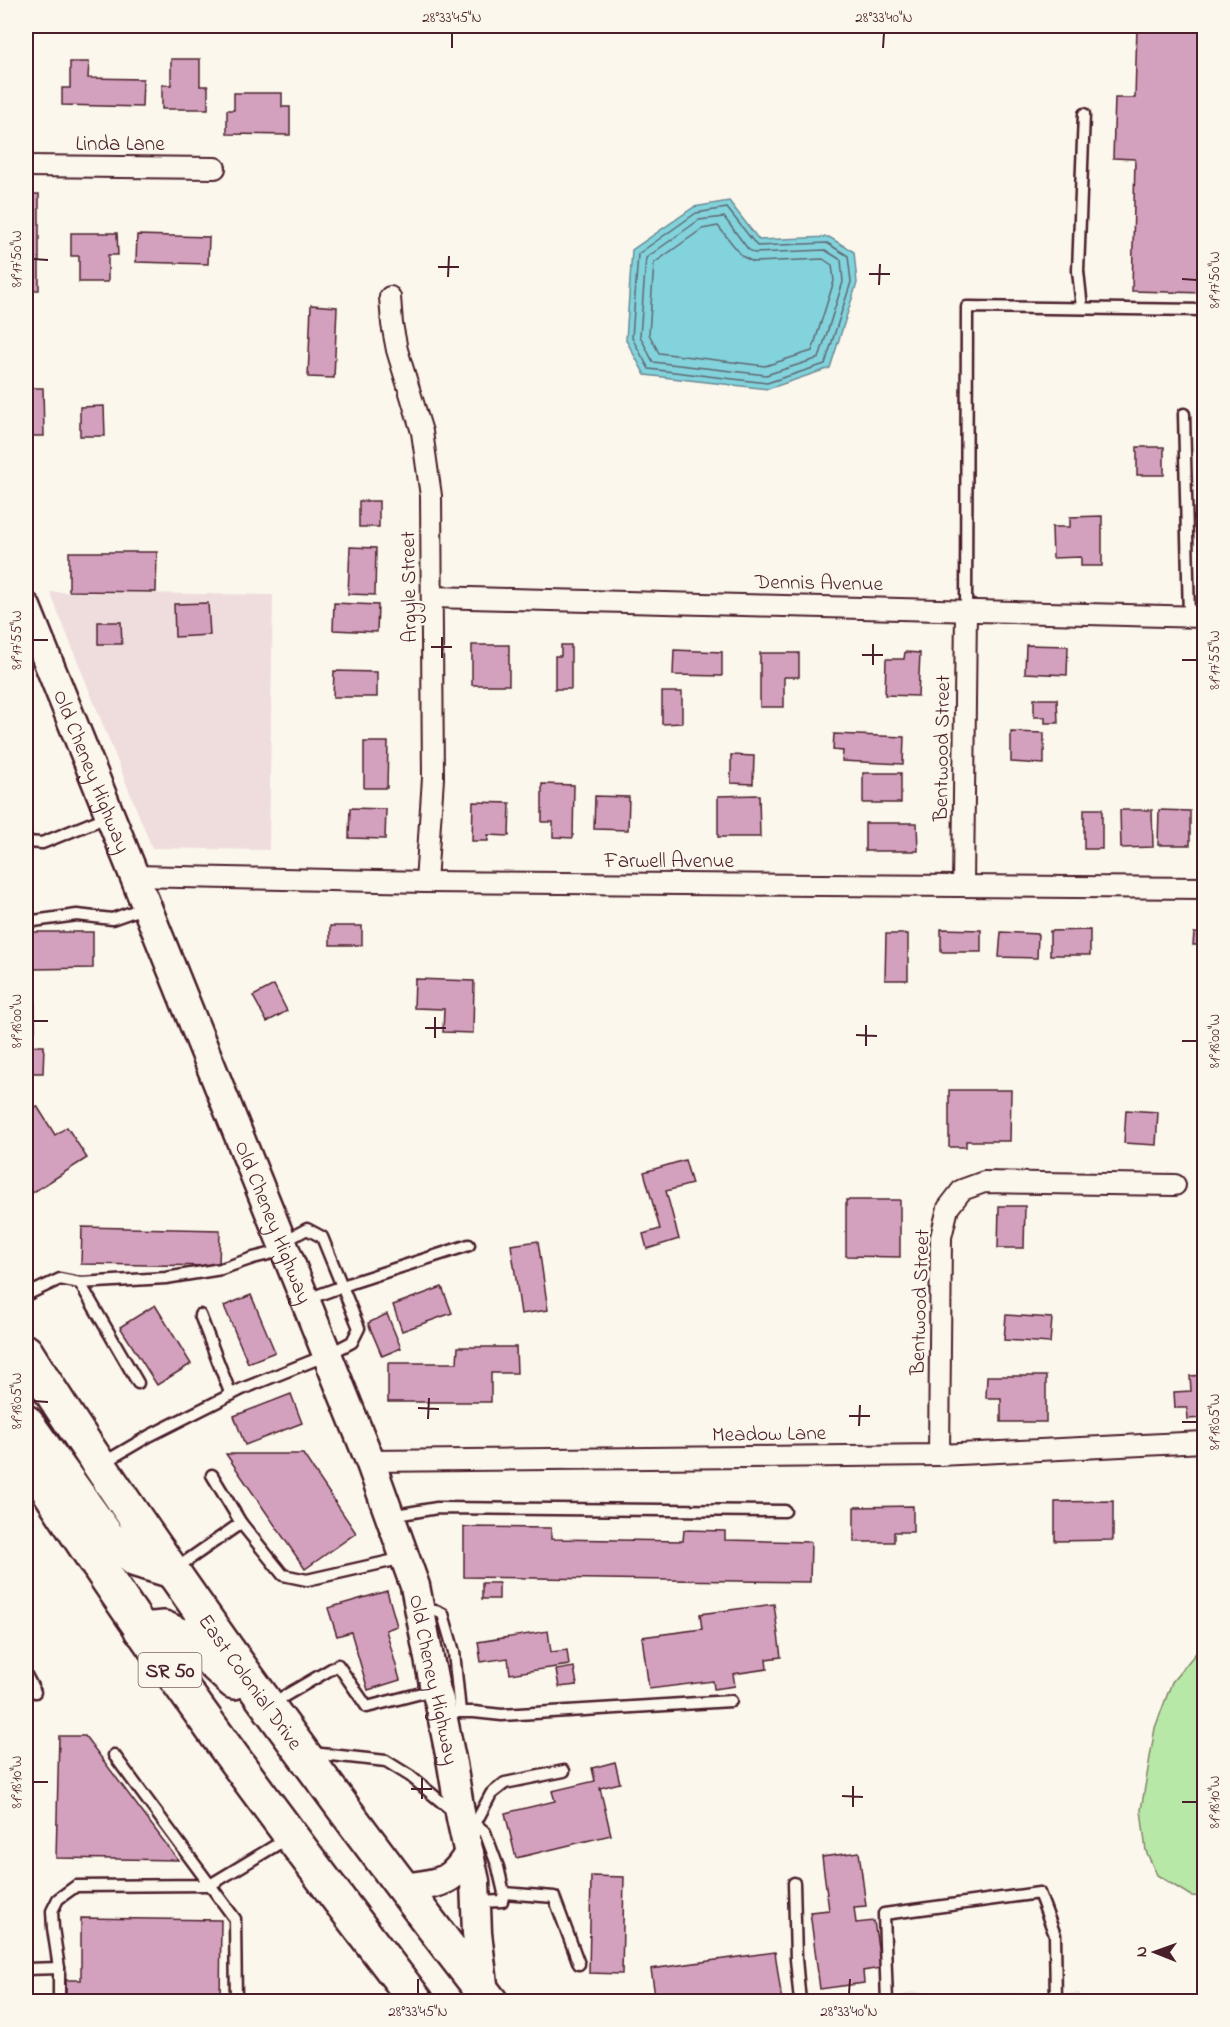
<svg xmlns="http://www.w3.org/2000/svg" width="1230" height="2027" viewBox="0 0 1230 2027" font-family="'Indie Flower',sans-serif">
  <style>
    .built { fill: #efddde }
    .green { fill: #b8e8a8; stroke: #81846a; stroke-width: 1.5 }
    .water { fill: #82d3dc; stroke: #6c8b95; stroke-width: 1.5 }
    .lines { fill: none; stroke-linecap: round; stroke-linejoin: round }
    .shore { stroke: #606772; stroke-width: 1.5 }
    .building { fill: #d3a1be; stroke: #4a1f2b; stroke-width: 1.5 }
    .lane-casing { stroke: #4a1f2b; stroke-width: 15 }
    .street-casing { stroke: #4a1f2b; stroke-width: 24 }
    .secondary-casing { stroke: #4a1f2b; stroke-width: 33 }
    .highway-casing { stroke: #4a1f2b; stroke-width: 38 }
    .lane { stroke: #fbf7ec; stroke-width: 10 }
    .street { stroke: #fbf7ec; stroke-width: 20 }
    .secondary { stroke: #fbf7ec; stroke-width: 28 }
    .highway { stroke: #fbf7ec; stroke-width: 33 }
    .ticks { fill: none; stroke: #4a1f2b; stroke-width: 2 }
    .labels { text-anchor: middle; stroke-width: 5; stroke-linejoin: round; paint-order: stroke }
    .shield { fill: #fbf7ec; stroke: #7f6065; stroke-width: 1.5 }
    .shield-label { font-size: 20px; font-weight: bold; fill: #4a1f2b }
    .street-label { font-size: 21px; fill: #4a1f2b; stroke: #fbf7ec }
    .neatline { fill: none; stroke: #4a1f2b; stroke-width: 2 }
    .ticks-label { font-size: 15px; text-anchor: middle; fill: #4a1f2b }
  </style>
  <rect width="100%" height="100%" fill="#fbf7ec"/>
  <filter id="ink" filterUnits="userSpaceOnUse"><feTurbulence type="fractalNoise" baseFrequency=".0167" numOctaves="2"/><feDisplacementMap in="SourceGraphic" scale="12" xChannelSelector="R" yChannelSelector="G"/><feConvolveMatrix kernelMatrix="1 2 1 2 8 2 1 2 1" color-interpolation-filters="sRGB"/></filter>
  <g filter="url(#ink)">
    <g class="built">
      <path d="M50,592L273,595L269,850L152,848Z"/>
      <path d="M912,1992L1080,1993V2002H882Z"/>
    </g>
    <path class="green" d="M1204,1643V1897L1191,1896L1157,1875L1146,1851L1141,1810L1155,1728L1172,1682Z"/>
    <path class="water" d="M729,201L759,240L829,237L854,252L857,283L830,368L768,389L645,375L626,340L632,250L694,207Z"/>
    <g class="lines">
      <g class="shore">
        <path d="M727,208L757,246L827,243L848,256L851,282L825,364L767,383L649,369L632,338L638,254L696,213Z"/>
        <path d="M724,217L748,249L754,253L825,250L841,260L843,282L819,358L766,375L653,362L640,336L646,258L699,220Z"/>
        <path d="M718,226L742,256L753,262L823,259L832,265L834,281L812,351L765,366L659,353L649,334L654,263L702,229Z"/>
      </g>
    </g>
    <g class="building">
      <path d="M1137,26H1204V293L1132,291L1135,159L1113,158L1115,98H1135Z"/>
      <path d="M171,59H200V86H208V109H162V85H171Z"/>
      <path d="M70,62H89L88,78L143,79L142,107L62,105V88H70Z"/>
      <path d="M234,93H282V107H290V135L227,134V110H234Z"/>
      <rect x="26" y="194" width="13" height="96"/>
      <path d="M71,233H117L118,255H108V282H79V256H71Z"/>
      <path d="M137,235L209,237L208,264L136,262Z"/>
      <path d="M311,305L337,307L334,378L308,377Z"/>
      <path d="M26,388H43L44,436H26Z"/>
      <path d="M104,406L105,436H80V407Z"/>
      <rect x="1137" y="447" width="27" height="28"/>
      <rect x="359" y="501" width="20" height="26"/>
      <path d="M1102,516V566H1081V557L1053,558L1052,527H1070V517Z"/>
      <path d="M350,547L376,548L375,595L348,594Z"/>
      <path d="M69,552H157L156,592L69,591Z"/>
      <path d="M208,603L210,635L175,637L174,604Z"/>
      <path d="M334,603L378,605L377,632L333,630Z"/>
      <path d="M98,622H121L122,644H98Z"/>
      <rect x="472" y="645" width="37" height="40"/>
      <path d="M561,645H571V689H555V656H561Z"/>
      <path d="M1026,645L1068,646L1067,675L1025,673Z"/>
      <path d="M674,650L722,652V676L673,675Z"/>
      <path d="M905,652L920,653L918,696L885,695L886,659H904Z"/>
      <path d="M760,653H799V677H784V707H760Z"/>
      <path d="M334,671L377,672V697H333Z"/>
      <path d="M662,692H682V723L662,724Z"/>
      <path d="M1034,699H1057L1058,723H1045V717H1034Z"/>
      <path d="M1011,732L1044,733V764L1011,762Z"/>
      <path d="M834,734L904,737L903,764L842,761L843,751L833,750Z"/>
      <path d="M364,742H388L387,788H364Z"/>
      <path d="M731,755L754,756L753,784L731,783Z"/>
      <rect x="863" y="773" width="38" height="30"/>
      <path d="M542,784L574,785L573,838L553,837V822H542Z"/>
      <path d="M759,795L760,837H718V796Z"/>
      <path d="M595,796L629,797L628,830L594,829Z"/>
      <path d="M473,802L510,803L509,836L488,835V841H472Z"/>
      <path d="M350,808L386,809L385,839L349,838Z"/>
      <rect x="1084" y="809" width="18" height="40"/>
      <path d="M1120,810H1152L1153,847L1121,848Z"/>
      <path d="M1159,810L1190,811V845H1158Z"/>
      <path d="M865,823H917L918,851H865Z"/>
      <rect x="330" y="926" width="32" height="19"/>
      <path d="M941,929L981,930V952H941Z"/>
      <path d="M1090,930V955H1050V931Z"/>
      <path d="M26,932H93V968L34,969L35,1031H26Z"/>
      <path d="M1001,932L1038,934L1037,958L999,957Z"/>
      <path d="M1194,933L1204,934V945H1193Z"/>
      <path d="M886,934H908V980H885Z"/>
      <path d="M415,979L474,981L473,1033L443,1032L444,1009L414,1008Z"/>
      <path d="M274,985L287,1011L267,1022L253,996Z"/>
      <rect x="1199" y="1011" width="5" height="20"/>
      <path d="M26,1046H44L43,1073H26Z"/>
      <path d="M949,1090H1011L1010,1141H966V1147H949Z"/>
      <path d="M37,1106L55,1135L67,1127L87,1158L29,1195L26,1191V1114Z"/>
      <path d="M1126,1110L1158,1112L1156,1145L1124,1143Z"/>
      <path d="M685,1160L692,1184L666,1191L679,1239L647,1249L643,1234L660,1229L644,1172Z"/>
      <path d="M846,1200H900V1257L846,1256Z"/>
      <path d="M999,1206H1025L1024,1248H998Z"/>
      <path d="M82,1227L220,1230L219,1266L81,1264Z"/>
      <path d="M538,1241L548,1310L521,1314L511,1245Z"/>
      <path d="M442,1287L452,1313L402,1331L393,1305Z"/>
      <path d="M251,1295L275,1352L248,1363L224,1306Z"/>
      <path d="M155,1305L191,1364L157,1385L120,1327Z"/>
      <path d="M387,1314L401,1348L382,1356L368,1323Z"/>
      <path d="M1006,1315L1052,1318L1050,1343L1004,1340Z"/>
      <path d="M458,1347H516L517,1373H491V1402H388V1363H457Z"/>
      <path d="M1204,1375V1418L1188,1419L1187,1408H1175L1174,1392L1191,1391L1190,1376Z"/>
      <path d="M987,1376H1046V1422H1001V1398H986Z"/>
      <path d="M291,1394L302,1423L245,1445L234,1416Z"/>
      <path d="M226,1454H303L356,1533L305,1569Z"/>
      <path d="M1113,1501V1540L1055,1541V1502Z"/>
      <path d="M913,1506V1532H894V1542H854V1507Z"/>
      <path d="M464,1527L551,1528V1539L683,1541L684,1530L725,1531V1540L811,1542L810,1582L464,1577Z"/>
      <rect x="482" y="1583" width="17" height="16"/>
      <path d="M387,1591L397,1626L386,1630L400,1680L368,1690L351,1632L337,1636L328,1608Z"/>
      <path d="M774,1604L781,1657L766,1659L767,1669L733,1674L735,1686L714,1689L713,1681L649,1689L642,1637L702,1629L700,1614Z"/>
      <path d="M548,1631L551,1652L567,1650L569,1665L510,1674L508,1658L481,1662L478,1642Z"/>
      <path d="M574,1667L577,1685L559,1687L556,1670Z"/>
      <path d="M59,1736H85L178,1860L56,1858Z"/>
      <path d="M615,1762L620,1783L600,1788L611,1835L516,1858L505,1813L555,1801L552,1791L595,1781L592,1768Z"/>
      <path d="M859,1852L866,1906L854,1907L856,1923L874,1921L881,1968L863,1971L864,1983L820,1989L810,1912L829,1910L822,1857Z"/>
      <path d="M591,1876L624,1877L622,1974L589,1973Z"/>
      <path d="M81,1918L221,1920L220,2002H66V1980H81Z"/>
      <path d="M775,1952L782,2001L656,2002L651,1969Z"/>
    </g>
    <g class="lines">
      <defs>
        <g id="lane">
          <path d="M1082,308L1078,271L1084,114"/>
          <path d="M1184,414L1189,617"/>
          <path d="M966,610L967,307L1204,310"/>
          <path d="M26,842L42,843L109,816"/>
          <path d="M26,922L77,915L112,919L146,907"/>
          <path d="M80,1283L138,1383"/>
          <path d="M26,1295L60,1279L80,1283L166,1278L221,1269L253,1258L285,1250"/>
          <path d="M305,1300L354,1282L469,1245"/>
          <path d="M200,1315L231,1395"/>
          <path d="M103,1463L149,1436L242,1389L327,1355L352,1342L359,1328L322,1237L307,1229L283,1242"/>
          <path d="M212,1475L241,1523"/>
          <path d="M390,1516L437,1508L785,1511"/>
          <path d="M175,1569L241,1523L283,1575L307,1580L404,1558"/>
          <path d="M421,1611H436L443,1614L454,1652L460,1712"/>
          <path d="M26,1675L35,1692"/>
          <path d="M271,1704L338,1665L367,1707L433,1690"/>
          <path d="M442,1712H474L502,1715L731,1701"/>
          <path d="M312,1753L386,1761L410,1776L461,1818L475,1824L485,1832L498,1867L504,1893L502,1901L477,1902"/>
          <path d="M475,1824L491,1794L505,1783L564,1771"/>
          <path d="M794,1883L796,1959L800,2002"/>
          <path d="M504,1893L554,1897L579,1964"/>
          <path d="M26,1969L59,1968"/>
          <path d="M59,2002V1968L53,1928L52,1911L58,1899L76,1886L210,1885L114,1755"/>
          <path d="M236,2002L235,1919L210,1885L288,1838"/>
          <path d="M887,2002L884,1914L1039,1893L1055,1935L1056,2002"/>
        </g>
        <g id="street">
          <path d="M26,166L215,168"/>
          <path d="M390,297L392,324L397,350L422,432L431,496L433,778L426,882"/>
          <path d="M432,597L1204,617"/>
          <path d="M134,876L426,882L1204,888"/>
          <path d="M963,886L966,610"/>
          <path d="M939,1455L941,1237L948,1208L962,1190L984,1182L1175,1185"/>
          <path d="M370,1461L939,1455L1204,1442"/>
        </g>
        <g id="secondary">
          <path id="s1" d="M26,607L370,1461L415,1586L435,1689L439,1700L452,1764L461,1818L475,1881L477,1933L484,1993"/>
          <path d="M402,1888C436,1883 451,1886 469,1853"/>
        </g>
        <g id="highway">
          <path id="s2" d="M26,1352C89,1453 158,1551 227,1649C313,1768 400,1886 491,2002"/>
          <path d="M26,1422L107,1536L136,1560L172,1571"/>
          <path d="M26,1455C146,1645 280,1824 417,2002"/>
          <path d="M141,1630L164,1628L186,1638L234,1682"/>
        </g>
      </defs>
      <use href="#lane" class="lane-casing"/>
      <use href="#street" class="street-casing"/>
      <use href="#secondary" class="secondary-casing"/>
      <use href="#highway" class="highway-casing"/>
      <use href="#lane" class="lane"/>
      <use href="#street" class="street"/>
      <use href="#secondary" class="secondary"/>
      <use href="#highway" class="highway"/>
    </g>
  </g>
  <path class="ticks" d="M452,48V33M883,48L884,33M33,259L48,260M438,267H459M869,274H890M448,277L449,256M1182,279L1197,280M879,285L880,264M33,640H48M431,647H452M862,655H883M442,658V637M1182,660H1197M873,665V644M33,1021H48M425,1028H446M856,1035L877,1036M435,1038V1017M1182,1041H1197M866,1046V1025M33,1401L48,1402M418,1408L439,1409M849,1416H870M428,1419L429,1398M1182,1422H1197M859,1426L860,1405M33,1782H48M411,1789H432M842,1796L863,1797M422,1799V1778M1182,1802H1197M853,1807V1786M418,1994V1979M849,1994L850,1979"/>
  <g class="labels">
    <rect class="shield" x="138.5" y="1653" width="63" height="34" rx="4.5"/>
    <g class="shield-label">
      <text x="170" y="1677">SR 50</text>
    </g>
    <g class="street-label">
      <text x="120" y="150">Linda Lane</text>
      <text transform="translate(819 582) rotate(1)" y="7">Dennis Avenue</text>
      <text transform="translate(408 587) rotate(-91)" y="7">Argyle Street</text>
      <text transform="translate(941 748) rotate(-89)" y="7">Bentwood Street</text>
      <text dy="7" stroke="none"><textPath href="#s1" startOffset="177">Old Cheney Highway</textPath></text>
      <text x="669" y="867">Farwell Avenue</text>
      <text dy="7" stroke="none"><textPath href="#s1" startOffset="663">Old Cheney Highway</textPath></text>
      <text transform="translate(919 1302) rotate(-88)" y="7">Bentwood Street</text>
      <text transform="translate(769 1433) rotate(-1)" y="7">Meadow Lane</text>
      <text dy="7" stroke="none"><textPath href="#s1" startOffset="1149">Old Cheney Highway</textPath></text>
      <text dy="7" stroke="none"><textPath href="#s2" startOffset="399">East Colonial Drive</textPath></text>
    </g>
  </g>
  <rect width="1230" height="2027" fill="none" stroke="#fbf7ec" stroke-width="66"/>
  <g transform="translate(1155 1952) rotate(271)" stroke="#fbf7ec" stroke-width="4.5" paint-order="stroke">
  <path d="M0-4.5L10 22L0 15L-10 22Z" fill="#4a1f2b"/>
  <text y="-9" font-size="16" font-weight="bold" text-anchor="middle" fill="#4a1f2b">N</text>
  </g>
  <rect x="33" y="33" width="1164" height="1961" class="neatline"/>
  <g class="ticks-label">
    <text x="452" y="22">28°33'45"N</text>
    <text x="884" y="22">28°33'40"N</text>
    <text transform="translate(16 259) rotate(-90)" y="5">81°17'50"W</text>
    <text transform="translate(1214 280) rotate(-90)" y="5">81°17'50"W</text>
    <text transform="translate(16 640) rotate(-90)" y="5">81°17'55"W</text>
    <text transform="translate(1214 660) rotate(-90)" y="5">81°17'55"W</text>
    <text transform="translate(16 1021) rotate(-90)" y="5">81°18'00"W</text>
    <text transform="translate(1214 1041) rotate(-90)" y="5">81°18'00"W</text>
    <text transform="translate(16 1401) rotate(-90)" y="5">81°18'05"W</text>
    <text transform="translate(1214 1422) rotate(-90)" y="5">81°18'05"W</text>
    <text transform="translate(16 1782) rotate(-90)" y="5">81°18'10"W</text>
    <text transform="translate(1214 1802) rotate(-90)" y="5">81°18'10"W</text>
    <text x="418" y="2016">28°33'45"N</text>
    <text x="849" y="2016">28°33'40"N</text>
  </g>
</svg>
